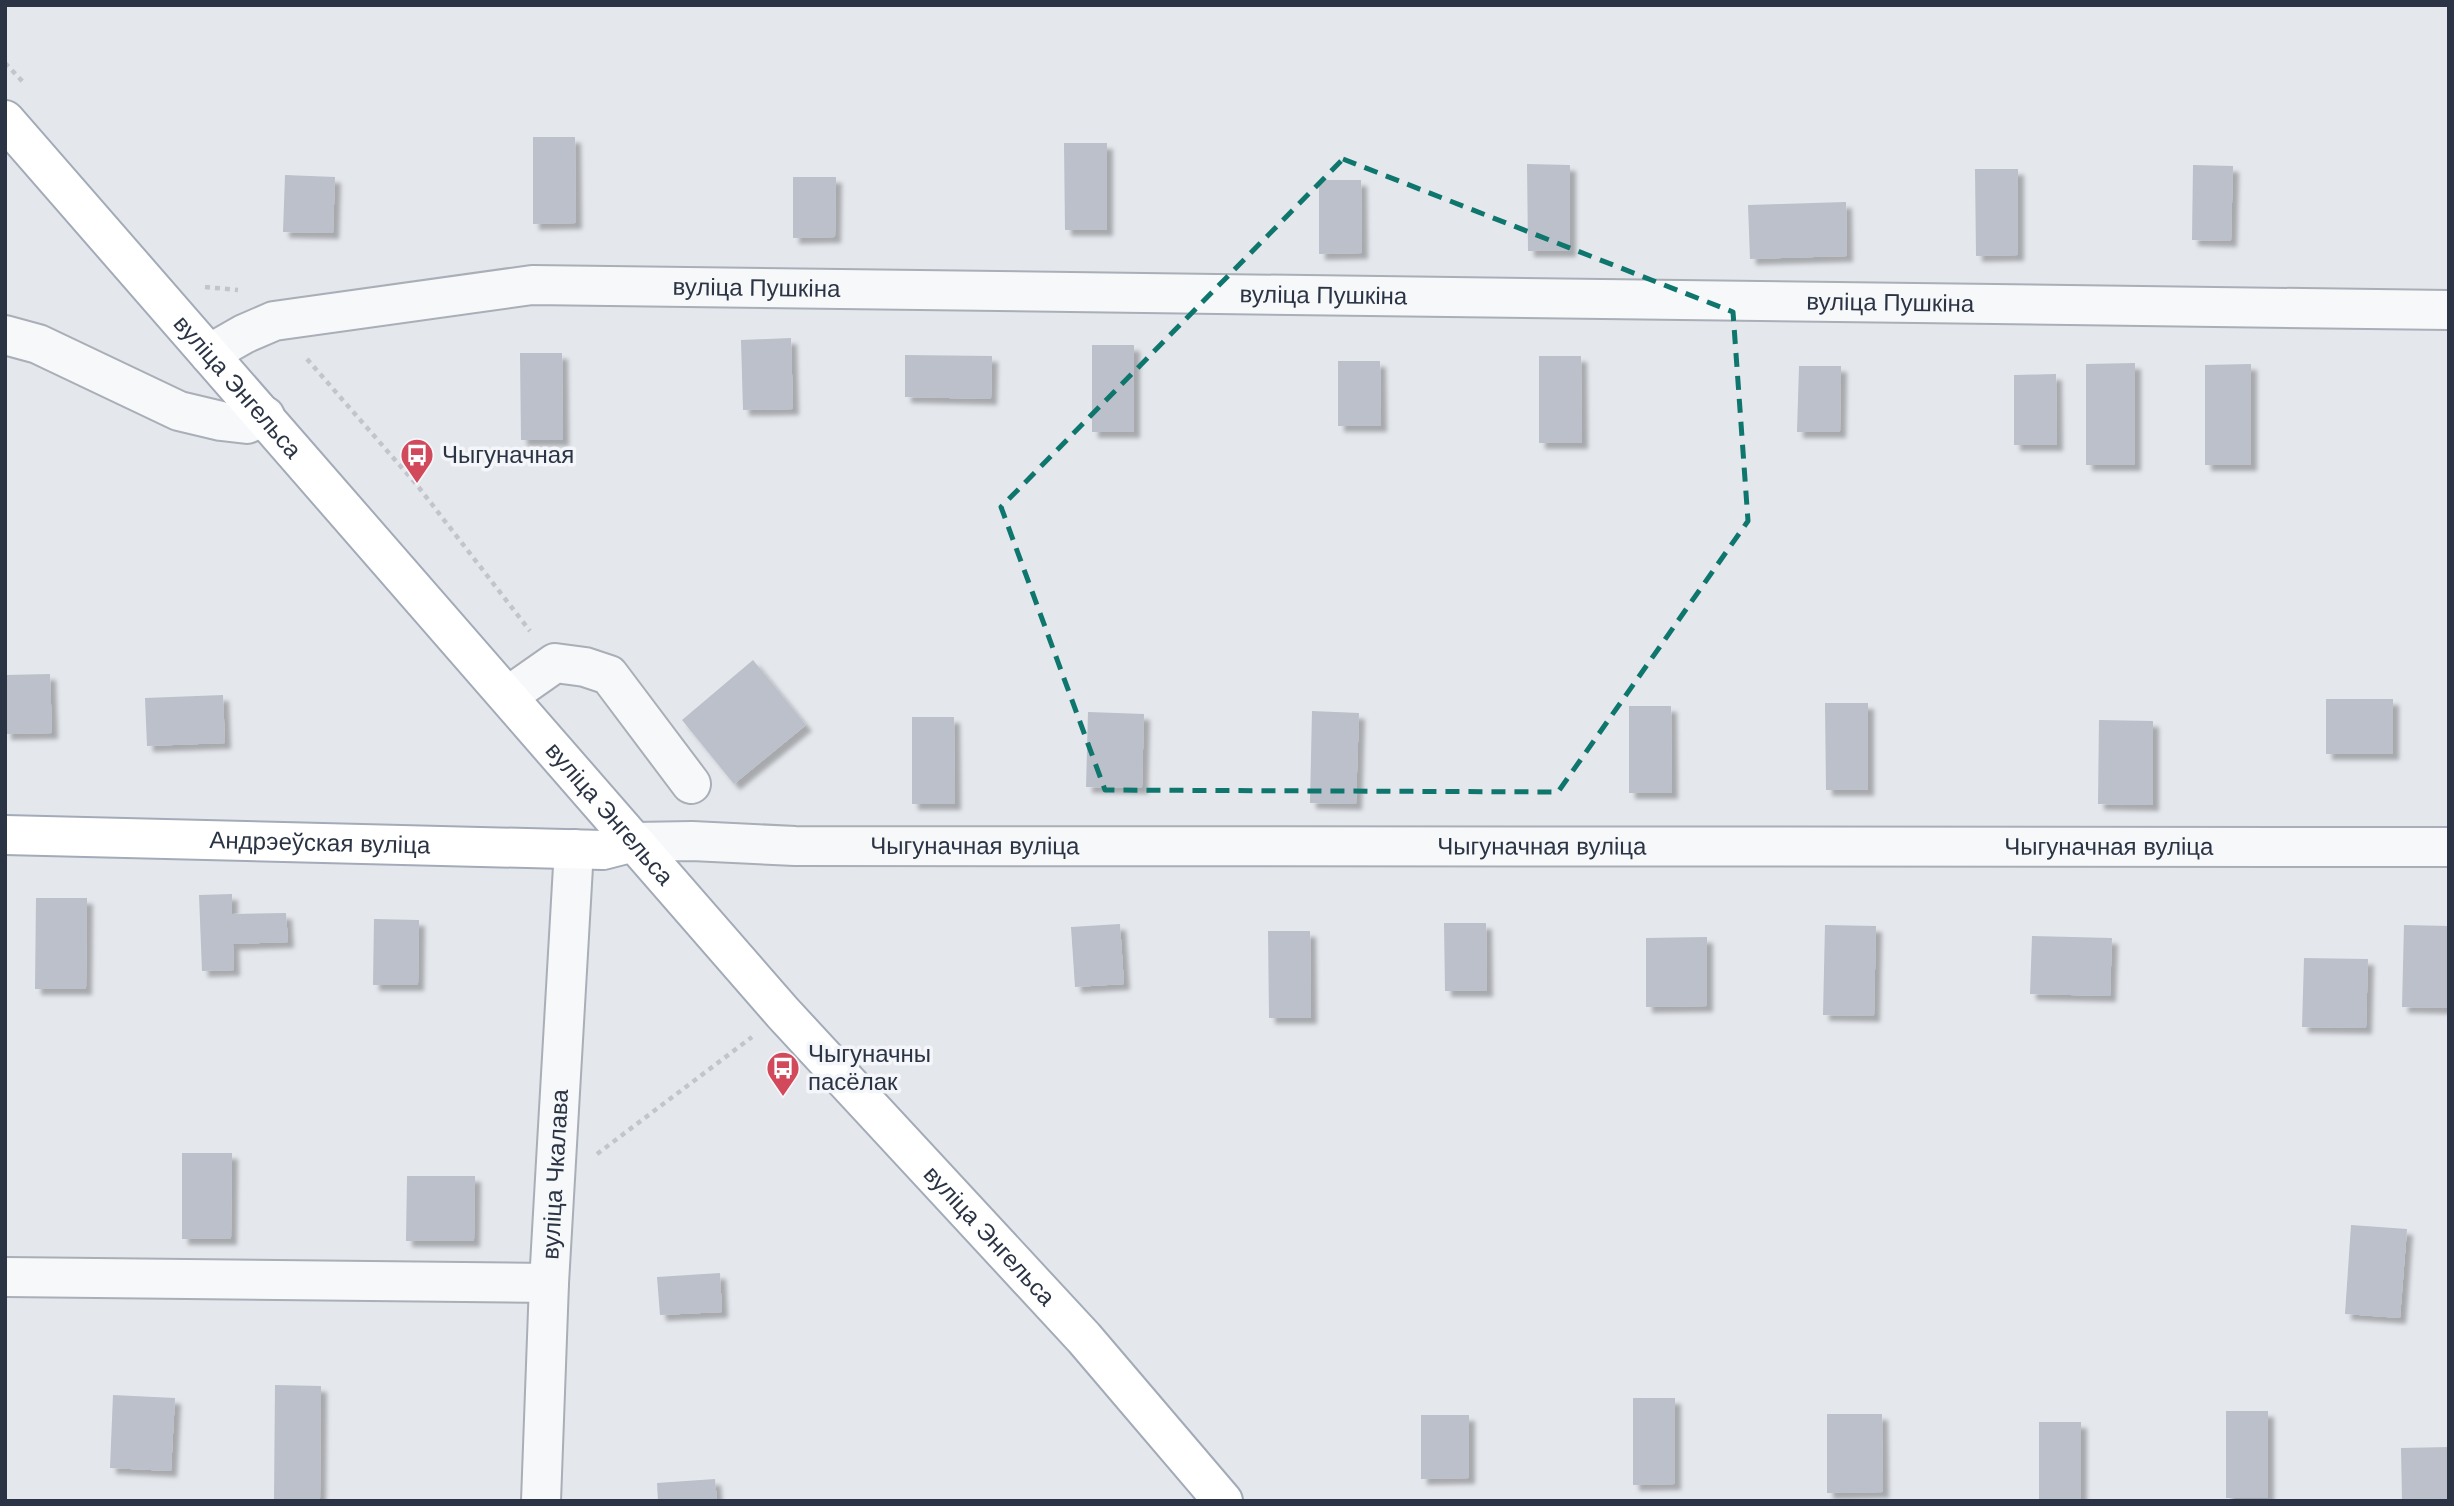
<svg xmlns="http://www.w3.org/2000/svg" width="2454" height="1506" viewBox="0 0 2454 1506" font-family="Arial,sans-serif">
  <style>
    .building { fill: #bbc0ca; filter: url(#shadow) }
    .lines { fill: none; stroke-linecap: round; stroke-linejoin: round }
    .minor-casing { stroke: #a9aeb7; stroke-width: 42 }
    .major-casing { stroke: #a3abb8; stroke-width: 42 }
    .path { stroke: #c2c5cb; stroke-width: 4.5; stroke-dasharray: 5 5; stroke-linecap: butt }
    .minor { stroke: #f7f8fa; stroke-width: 38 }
    .major { stroke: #fff; stroke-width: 38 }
    .marked { fill: none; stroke: #0f766e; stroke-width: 5; stroke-dasharray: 14 9; stroke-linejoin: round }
    .labels { text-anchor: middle; stroke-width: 7; stroke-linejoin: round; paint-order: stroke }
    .street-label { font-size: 24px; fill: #2b3445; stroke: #f4f6f9 }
    .poi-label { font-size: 24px; fill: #2b3445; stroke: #f4f6f9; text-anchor: start }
  </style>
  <defs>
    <filter id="shadow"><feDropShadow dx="6" dy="6" stdDeviation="2" flood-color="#0004"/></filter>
  </defs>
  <rect width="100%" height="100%" fill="#e4e7ec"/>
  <g class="building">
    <path d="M533,137H575L576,223L533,224Z"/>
    <path d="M1064,143H1107V230H1065Z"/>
    <path d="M1527,164L1570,165V251H1528Z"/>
    <path d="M2193,165L2233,166L2231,241L2192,240Z"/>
    <path d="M1975,169H2018V255L1976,256Z"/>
    <path d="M285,175L335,177L333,233L283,232Z"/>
    <path d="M793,177H836L835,237L793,238Z"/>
    <path d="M1319,180H1361L1362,253L1319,254Z"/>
    <path d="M1846,202L1847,256L1750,259L1748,205Z"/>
    <path d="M791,338L793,409L743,410L741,340Z"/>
    <rect x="1092" y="345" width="42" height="87"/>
    <path d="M520,353H562L563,440H521Z"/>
    <path d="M905,355L992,356L991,399L905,397Z"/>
    <path d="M1539,356H1581L1582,443H1539Z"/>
    <path d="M1338,361H1380L1381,426H1338Z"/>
    <path d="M2135,363V465H2086V364Z"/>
    <path d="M2251,364V465H2205V365Z"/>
    <path d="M1799,366H1841L1840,432H1797Z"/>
    <path d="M2056,374L2057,445H2014V375Z"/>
    <path d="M753,660L806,725L734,784L682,720Z"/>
    <path d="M50,674L52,733L5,734V675Z"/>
    <path d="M223,695L225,743L147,746L145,698Z"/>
    <rect x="2326" y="699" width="67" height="55"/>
    <path d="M1825,703H1868V790H1826Z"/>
    <path d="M1629,706H1671L1672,793H1629Z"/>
    <path d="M1312,711L1359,713L1356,804L1310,803Z"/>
    <path d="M1088,712L1144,714L1142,788L1086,787Z"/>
    <path d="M912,717H954L955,804H912Z"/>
    <path d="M2099,720L2153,721V805L2098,804Z"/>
    <path d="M232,894V914L286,913L288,942L233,944L234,970L202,971L199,895Z"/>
    <path d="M36,898H87L86,989H35Z"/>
    <path d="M374,919L419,920L418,985H373Z"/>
    <path d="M1444,923H1486L1487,991H1445Z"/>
    <path d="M1120,924L1124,984L1075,987L1071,927Z"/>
    <path d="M1825,925L1876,926L1874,1016L1823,1015Z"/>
    <path d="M2404,925L2449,926V1008L2402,1007Z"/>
    <path d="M1268,931H1310L1311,1018H1269Z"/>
    <path d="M2032,936L2112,938L2110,996L2030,994Z"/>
    <path d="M1707,937V1006L1646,1007V938Z"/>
    <path d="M2304,958L2368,959L2366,1028L2302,1027Z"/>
    <path d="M182,1153H232L231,1239H182Z"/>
    <path d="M407,1176H475L474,1241H406Z"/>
    <path d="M2351,1225L2407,1229L2400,1318L2345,1314Z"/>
    <path d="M720,1273L722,1312L660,1315L657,1277Z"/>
    <path d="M275,1385L321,1386L320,1501H274Z"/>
    <path d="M113,1395L175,1398L171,1471L110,1468Z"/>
    <path d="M1633,1398H1675V1484L1633,1485Z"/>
    <rect x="2226" y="1411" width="42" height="87"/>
    <path d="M1827,1414H1882L1883,1492L1827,1493Z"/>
    <path d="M1421,1415H1469V1478L1421,1479Z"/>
    <rect x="2039" y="1422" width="42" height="79"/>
    <path d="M2449,1447V1499L2402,1500L2401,1448Z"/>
    <path d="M715,1479L717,1501H658L657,1483Z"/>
  </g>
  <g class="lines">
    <defs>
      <g id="minor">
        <path d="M5,335L38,344L179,411L221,421L247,424L265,416"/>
        <path id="s1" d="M209,354L244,334L274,321L532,285L2449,310"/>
        <path d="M508,696L555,663L585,667L609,675L691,784"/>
        <path id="s2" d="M634,842L692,841L795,846L2449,847"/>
        <path d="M5,1277L549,1283"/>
        <path id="s3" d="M541,1501L549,1283L574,849"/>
      </g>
      <g id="major">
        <path id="s4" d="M5,120L783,1013L1084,1338L1223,1501"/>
        <path id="s5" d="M5,835L603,850L634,842"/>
      </g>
    </defs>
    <use href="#minor" class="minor-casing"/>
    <use href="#major" class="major-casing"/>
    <g class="path">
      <path d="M5,63L23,82"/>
      <path d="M205,287L238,290"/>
      <path d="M307,359L417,485L530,631"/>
      <path d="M597,1154L752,1037"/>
    </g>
    <use href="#minor" class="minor"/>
    <use href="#major" class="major"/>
  </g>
  <path class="marked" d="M1343,159L1733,312L1748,521L1558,792L1105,790L1001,507Z"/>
  <defs>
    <symbol id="bus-pin" viewBox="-11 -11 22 30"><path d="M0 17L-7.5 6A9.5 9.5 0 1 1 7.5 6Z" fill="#d1495b" stroke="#f4f6f9"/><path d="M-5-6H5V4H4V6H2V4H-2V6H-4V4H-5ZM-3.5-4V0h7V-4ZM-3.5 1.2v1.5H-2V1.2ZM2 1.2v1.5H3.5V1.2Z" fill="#fff"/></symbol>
  </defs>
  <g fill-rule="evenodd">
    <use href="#bus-pin" x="398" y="436" width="38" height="52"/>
    <use href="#bus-pin" x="764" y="1049" width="38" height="52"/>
  </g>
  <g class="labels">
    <g class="street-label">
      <text dy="8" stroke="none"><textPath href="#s1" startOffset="558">вуліца Пушкіна</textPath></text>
      <text dy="8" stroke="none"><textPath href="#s1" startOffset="1125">вуліца Пушкіна</textPath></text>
      <text dy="8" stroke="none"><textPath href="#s1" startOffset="1692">вуліца Пушкіна</textPath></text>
      <text dy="8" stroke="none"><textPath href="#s4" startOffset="354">вуліца Энгельса</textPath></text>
      <text dy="8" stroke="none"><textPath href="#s4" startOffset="920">вуліца Энгельса</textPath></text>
      <text dy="8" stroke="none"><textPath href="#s5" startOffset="315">Андрэеўская вуліца</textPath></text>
      <text dy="8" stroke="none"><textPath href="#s2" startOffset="341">Чыгуначная вуліца</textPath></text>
      <text dy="8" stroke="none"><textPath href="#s2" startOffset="908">Чыгуначная вуліца</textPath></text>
      <text dy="8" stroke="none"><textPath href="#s2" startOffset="1475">Чыгуначная вуліца</textPath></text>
      <text dy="8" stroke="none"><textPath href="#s3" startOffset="327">вуліца Чкалава</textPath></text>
      <text dy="8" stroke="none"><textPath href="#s4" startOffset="1488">вуліца Энгельса</textPath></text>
    </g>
    <g class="poi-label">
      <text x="442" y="463">Чыгуначная</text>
      <text x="808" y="1062">Чыгуначны<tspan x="808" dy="28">пасёлак</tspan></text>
    </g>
  </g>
  <rect width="2454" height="1506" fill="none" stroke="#2b3445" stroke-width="14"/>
</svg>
